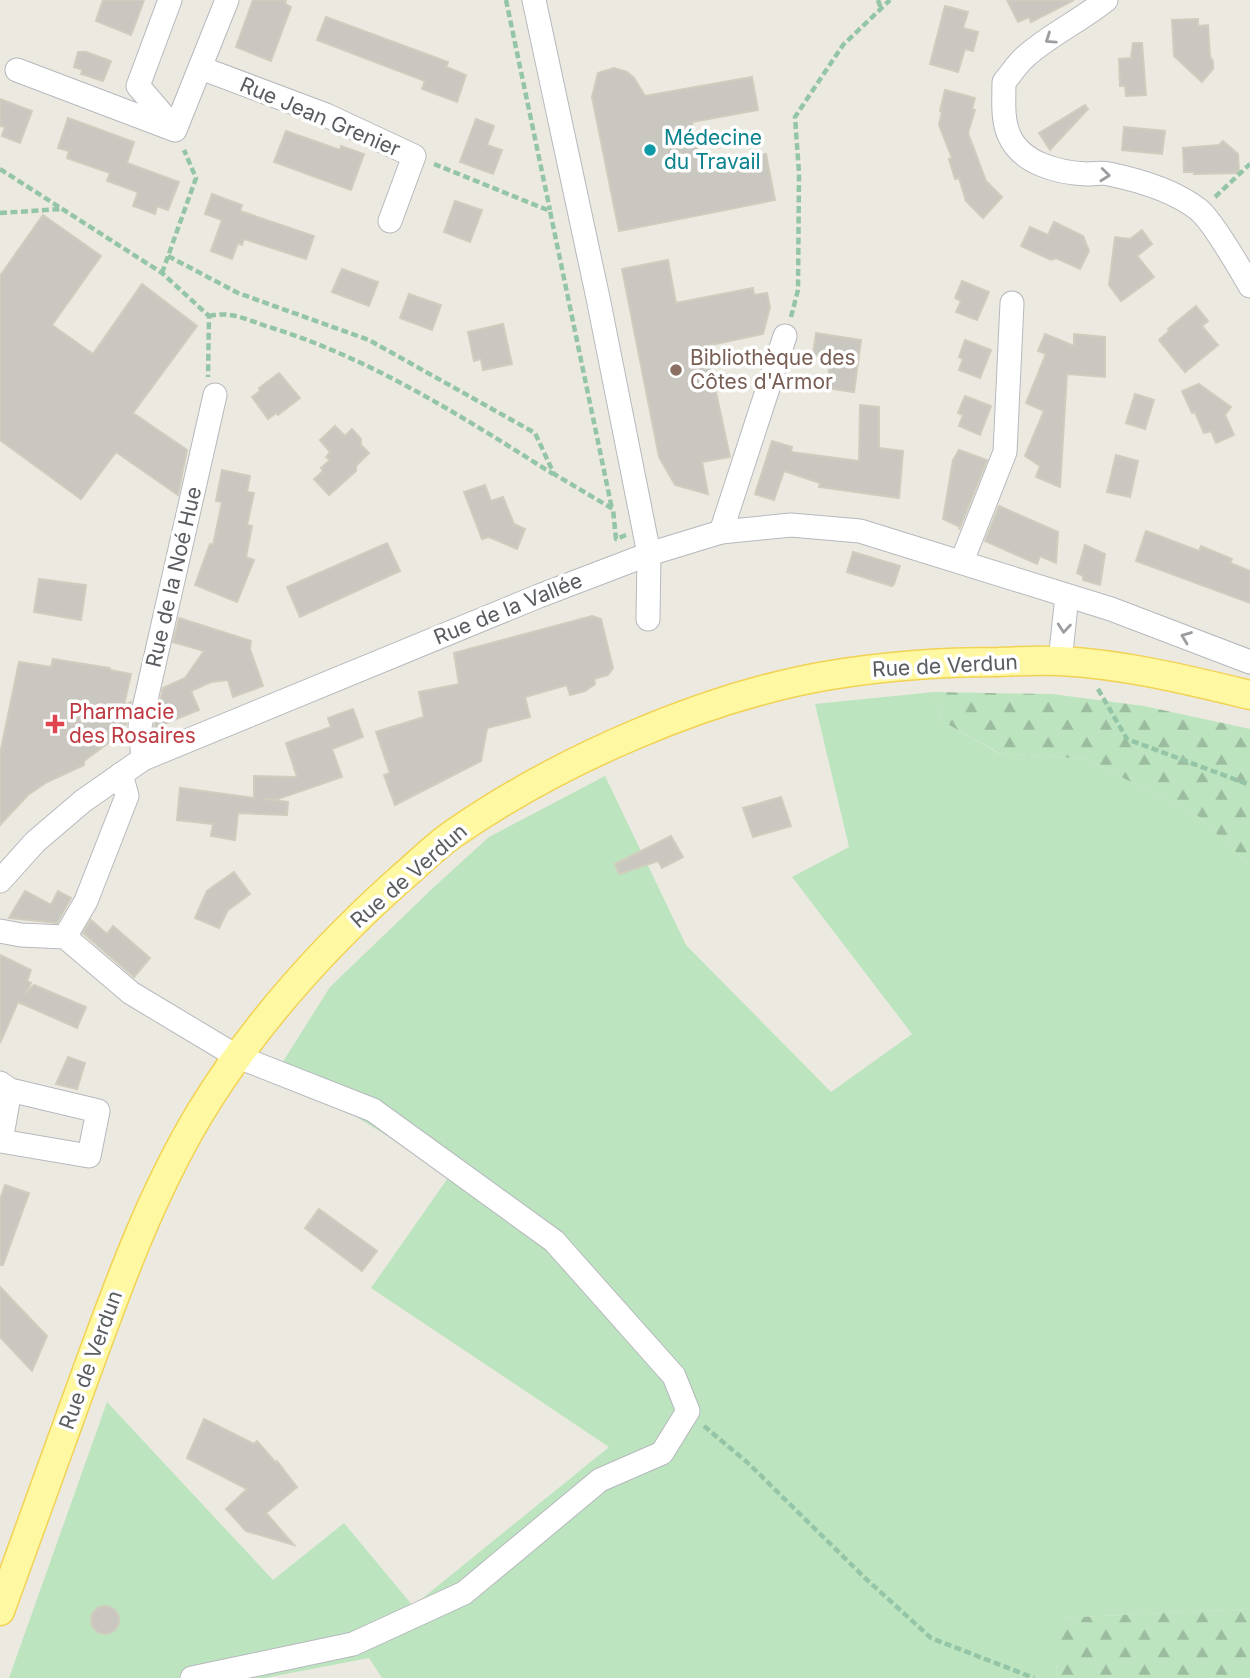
<svg xmlns="http://www.w3.org/2000/svg" width="1250" height="1678" viewBox="0 0 1250 1678" font-family="Inter,sans-serif">
<style>
.green{fill:#bce4bf}
.forest{fill:url(#forest-firs)}
.building{fill:#c9c7bf;stroke:#d0ccbe;stroke-width:2}
.lines{fill:none;stroke-linecap:round;stroke-linejoin:round}
.minor-casing{stroke:#b6b8bd;stroke-width:25}
.major-casing{stroke:#f1d254;stroke-width:31}
.path{stroke:#95c5a7;stroke-width:4.5;stroke-dasharray:7 3.5;stroke-linecap:butt}
.minor{stroke:#fff;stroke-width:23}
.major{stroke:#fff8a2;stroke-width:28}
.oneway{stroke:#9b9da0}
.culture-dot{fill:#0f9aa8;stroke:#fff;stroke-width:2.5}
.education-dot{fill:#8d6e63;stroke:#fff;stroke-width:2.5}
.health-dot{fill:#e0444e;stroke:#fff;stroke-width:2.5}
.labels{text-anchor:middle;stroke-width:7;stroke-linejoin:round;paint-order:stroke}
.street-label{font-size:21px;fill:#595c61;stroke:#fff}
.culture-label{font-size:21px;fill:#0d838f;stroke:#fff;text-anchor:start}
.education-label{font-size:21px;fill:#785e54;stroke:#fff;text-anchor:start}
.health-label{font-size:21px;fill:#be3a42;stroke:#fff;text-anchor:start}
</style>
<defs>
<pattern id="forest-firs" width="22" height="20" patternUnits="userSpaceOnUse" patternTransform="scale(1.75)"><rect width="22" height="20" fill="#bce4bf"/><path d="M5 1l3.5 6h-7zM16 11l3.5 6h-7z" fill="#9cbc9f"/></pattern>
</defs>
<rect width="100%" height="100%" fill="#eceae0"/>
<polygon class="green" points="934,692 942,721 998,753 1086,759 1198,816 1250,866 1250,1609 1060,1618 1056,1678 382,1678 369,1658 265,1678 9,1678 107,1402 273,1580 344,1523 413,1606 609,1447 371,1288 450,1175 347,1111 272,1079 330,987 434,887 489,837 605,776 686,945 831,1092 912,1034 792,877 849,847 815,704"/>
<g class="forest">
<polygon points="934,692 1052,694 1144,706 1250,729 1250,866 1198,816 1086,759 999,753 942,721"/>
<polygon points="1250,1609 1250,1678 1056,1678 1059,1618"/>
</g>
<g class="building">
<polygon points="103,0 144,0 131,35 96,21"/>
<polygon points="253,0 286,0 285,4 291,7 271,61 236,47"/>
<polygon points="1007,0 1074,0 1031,22 1029,17 1018,22"/>
<polygon points="945,6 968,12 963,28 978,32 973,51 965,49 958,72 930,64"/>
<polygon points="326,17 448,62 446,67 466,75 457,102 422,89 425,81 317,40"/>
<polygon points="1198,19 1198,26 1208,25 1210,57 1213,61 1213,69 1202,82 1174,56 1172,20"/>
<polygon points="1133,43 1142,43 1146,95 1126,96 1125,86 1120,86 1119,59 1131,58"/>
<polygon points="78,52 86,52 111,61 103,81 81,74 83,70 74,67"/>
<polygon points="614,68 627,72 634,78 645,96 752,77 758,110 692,122 700,166 766,154 775,200 619,231 592,97 598,73"/>
<polygon points="945,90 975,98 972,109 975,110 968,133 986,181 1002,197 983,218 966,201 959,178 955,179 949,159 952,158 939,125 942,112 940,111"/>
<polygon points="0,99 32,111 20,143 2,136 5,127 0,126"/>
<polygon points="1085,105 1088,109 1050,150 1039,133"/>
<polygon points="68,118 134,142 127,163 179,182 168,210 157,206 155,214 133,206 138,192 107,181 110,173 67,158 69,151 58,148"/>
<polygon points="476,119 494,126 487,145 502,150 493,174 460,162"/>
<polygon points="1124,127 1165,131 1162,154 1122,150"/>
<polygon points="286,131 340,150 341,146 364,154 351,190 274,162"/>
<polygon points="1223,141 1238,154 1239,173 1194,174 1194,172 1184,172 1183,148 1219,145"/>
<polygon points="212,194 242,205 240,211 314,236 306,259 244,239 242,245 238,243 232,259 211,251 222,220 205,214"/>
<polygon points="455,201 482,210 470,242 444,232"/>
<polygon points="43,215 101,256 52,325 93,354 142,284 197,326 133,413 187,450 178,495 116,452 81,499 0,440 0,276"/>
<polygon points="1054,222 1083,236 1089,251 1080,269 1056,258 1051,260 1021,246 1030,227 1048,235"/>
<polygon points="1142,230 1152,244 1137,256 1154,277 1121,301 1109,285 1115,237 1130,239"/>
<polygon points="668,260 676,303 753,288 754,295 767,293 770,307 763,334 706,346 730,457 702,462 708,494 675,485 659,457 622,269"/>
<polygon points="342,269 378,282 369,306 332,292"/>
<polygon points="962,281 989,292 977,320 956,312 961,301 955,298"/>
<polygon points="409,294 441,305 432,330 400,318"/>
<polygon points="1196,306 1208,321 1202,326 1218,345 1185,372 1159,340 1169,331 1168,329"/>
<polygon points="503,324 512,364 483,370 481,359 474,361 468,332"/>
<polygon points="816,333 861,340 854,392 826,388 831,357 813,355"/>
<polygon points="1045,334 1074,346 1074,334 1105,337 1105,377 1067,374 1060,487 1036,477 1040,466 1025,456 1044,411 1026,403 1046,354 1038,351"/>
<polygon points="965,340 991,350 980,378 959,370 963,359 959,357"/>
<polygon points="279,373 300,398 278,415 276,413 268,419 252,397 260,391 259,388"/>
<polygon points="1199,384 1231,407 1225,415 1234,435 1216,443 1211,431 1204,433 1195,412 1192,413 1182,391"/>
<polygon points="1135,394 1154,400 1145,429 1126,423"/>
<polygon points="965,396 991,406 980,435 959,426 963,415 958,413"/>
<polygon points="860,405 879,407 879,448 903,451 899,498 819,487 820,483 784,471 774,500 755,494 772,441 792,447 791,452 859,461"/>
<polygon points="335,426 345,436 352,429 361,439 361,445 369,453 356,466 356,471 329,495 314,479 323,471 321,468 330,460 326,457 330,452 320,440"/>
<polygon points="959,450 987,460 959,530 960,527 943,519 953,460"/>
<polygon points="1116,455 1138,461 1130,497 1107,492"/>
<polygon points="222,470 250,476 247,492 254,493 247,525 252,526 246,557 254,560 237,602 195,585 210,544 213,545 222,502 216,501"/>
<polygon points="485,485 491,501 503,497 514,524 525,529 517,549 489,537 482,539 464,492"/>
<polygon points="999,506 1058,532 1056,563 1040,556 1037,564 985,541"/>
<polygon points="1146,531 1199,551 1201,546 1232,559 1230,563 1250,571 1250,603 1136,561"/>
<polygon points="387,543 400,571 300,617 287,587"/>
<polygon points="1085,545 1105,554 1100,585 1083,580 1083,576 1077,573"/>
<polygon points="853,552 900,566 894,584 892,586 847,572"/>
<polygon points="39,579 86,585 81,620 34,612"/>
<polygon points="592,616 601,619 613,668 608,675 594,679 595,684 585,691 570,695 567,685 525,697 530,717 487,728 481,761 395,805 384,775 390,773 376,732 424,717 419,692 459,684 454,653"/>
<polygon points="179,618 251,641 250,649 263,686 233,697 228,680 211,682 191,691 199,710 154,728 163,688 185,678 204,651 173,642"/>
<polygon points="53,659 110,668 110,670 131,674 124,705 131,702 126,724 115,733 112,740 84,761 84,765 47,782 28,795 0,825 0,754 19,662 51,667"/>
<polygon points="353,709 363,737 332,749 342,777 278,799 263,799 288,802 287,815 238,813 235,840 211,836 213,824 177,820 180,788 254,798 254,776 297,777 286,743 331,727 328,718"/>
<polygon points="781,797 791,826 753,837 743,808"/>
<polygon points="671,836 683,857 662,868 658,861 619,874 615,864"/>
<polygon points="234,872 250,894 228,910 219,928 195,918 207,891"/>
<polygon points="25,891 51,905 58,891 71,898 57,923 9,918"/>
<polygon points="91,920 107,934 113,926 150,958 134,977 83,933"/>
<polygon points="0,955 31,970 27,981 31,983 25,994 34,985 86,1007 77,1028 18,1002 0,1043"/>
<polygon points="68,1057 85,1063 77,1089 56,1084"/>
<polygon points="5,1185 29,1193 3,1265 0,1265 0,1200"/>
<polygon points="319,1209 377,1251 362,1271 305,1228"/>
<polygon points="0,1287 47,1336 32,1371 0,1337"/>
<polygon points="204,1419 254,1444 257,1441 276,1463 277,1461 297,1487 266,1513 294,1545 246,1531 226,1509 247,1489 187,1458"/>
<circle cx="105" cy="1620" r="14"/>
</g>
<g class="lines">
<defs>
<g id="minor">
<polyline points="170,0 138,86 174,128"/>
<polyline points="534,0 598,298 649,554 648,619"/>
<path d="M1106,0c-26,21 -57,35 -81,57 -8,7 -14,17 -21,25 0,18 -2,37 5,53 12,29 51,38 78,39 8,0 15,-2 22,0 29,6 66,17 90,36 15,13 40,57 51,76"/>
<polyline points="201,68 326,115 414,156 390,221"/>
<polyline points="17,70 175,130 227,0"/>
<polyline points="721,532 785,336"/>
<polyline points="962,561 1005,452 1012,303"/>
<polyline points="1060,661 1067,596"/>
<polyline points="143,759 140,726 215,395"/>
<polyline points="0,881 35,842 83,801 143,759 539,596 649,554 721,532 791,525 860,531 1111,609 1250,662"/>
<polyline points="0,931 21,935 65,937 131,993 236,1056 373,1110 554,1241 674,1376 688,1411 662,1453 600,1480 464,1593 353,1644 192,1678"/>
<polyline points="65,937 86,901 127,796 121,774"/>
<polyline points="0,1083 10,1090 98,1111 89,1156 1,1141 10,1090"/>
</g>
<path id="major" d="M0,1611c28,-77 56,-155 84,-232 33,-90 66,-183 116,-266 54,-89 122,-164 199,-233 18,-15 35,-33 54,-46 105,-73 252,-138 378,-159 55,-9 111,-13 167,-13 20,-1 41,-2 62,-1 63,3 128,19 190,34"/>
</defs>
<use href="#minor" class="minor-casing"/>
<use href="#major" class="major-casing"/>
<g class="path">
<polyline points="506,0 550,210"/>
<polyline points="878,0 881,9"/>
<polyline points="434,164 550,211 612,509"/>
<polyline points="0,169 162,273 209,316 208,377"/>
<polyline points="1215,197 1250,164"/>
<polyline points="0,213 62,209"/>
<polyline points="168,256 238,293 369,340 535,433 554,474 613,509 616,539 626,535"/>
<polyline points="162,273 196,178 184,150"/>
<path d="M209,316c21,-5 37,3 57,10 103,31 197,91 287,148"/>
<polyline points="791,317 798,290 799,173 795,117 843,45 890,0"/>
<polyline points="1098,689 1127,739 1250,785"/>
<polyline points="704,1426 748,1463 864,1577 931,1638 1034,1678"/>
</g>
<use href="#minor" class="minor"/>
<use href="#major" class="major"/>
</g>
<defs><path id="oneway-chevron" d="M-2-3.5L2.5 0L-2 3.5" fill="none" stroke-width="1.6" stroke-linecap="round" stroke-linejoin="round" transform="scale(1.75)"/></defs>
<g class="oneway">
<use href="#oneway-chevron" transform="translate(1050 39) rotate(146)"/>
<use href="#oneway-chevron" transform="translate(1105 175) rotate(6)"/>
<use href="#oneway-chevron" transform="translate(1064 628) rotate(95)"/>
<use href="#oneway-chevron" transform="translate(1186 637) rotate(-159)"/>
</g>
<circle class="culture-dot" cx="650" cy="150" r="7"/>
<circle class="education-dot" cx="676" cy="370" r="7"/>
<path class="health-dot" d="M51.5 713.5h7v7h7v7h-7v7h-7v-7h-7v-7h7z"/>
<g class="labels">
<g class="street-label">
<text transform="translate(320 117) rotate(23)" y="7">Rue Jean Grenier</text>
<text transform="translate(174 577) rotate(-77)" y="7">Rue de la Noé Hue</text>
<text transform="translate(508 609) rotate(-22)" y="7">Rue de la Vallée</text>
<text transform="translate(945 666) rotate(-3)" y="7">Rue de Verdun</text>
<text transform="translate(409 876) rotate(-41)" y="7">Rue de Verdun</text>
<text transform="translate(91 1360) rotate(-70)" y="7">Rue de Verdun</text>
</g>
<g class="culture-label">
<text x="664" y="145">Médecine<tspan x="664" dy="24">du Travail</tspan></text>
</g>
<g class="education-label">
<text x="690" y="365">Bibliothèque des<tspan x="690" dy="24">Côtes d'Armor</tspan></text>
</g>
<g class="health-label">
<text x="69" y="719">Pharmacie<tspan x="69" dy="24">des Rosaires</tspan></text>
</g>
</g>
</svg>
